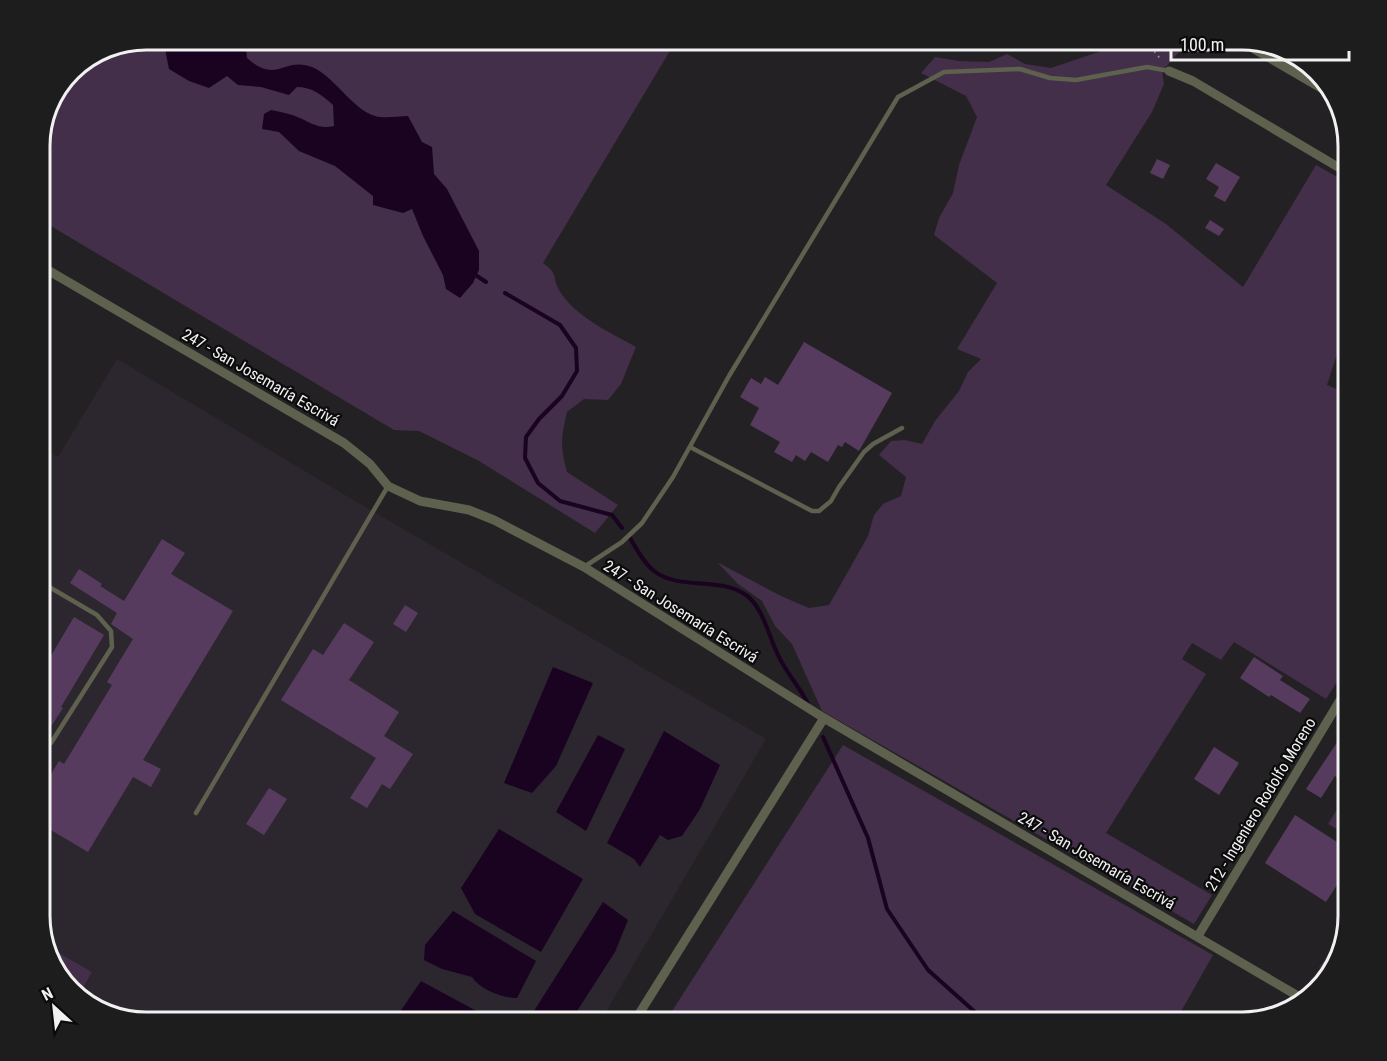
<svg xmlns="http://www.w3.org/2000/svg" width="1387" height="1061" viewBox="0 0 1387 1061" font-family="'Roboto Condensed',sans-serif">
<style>
.built{fill:#2c272e}
.green{fill:#432f49}
.water{fill:#1a0321}
.lines{fill:none;stroke-linecap:round;stroke-linejoin:round}
.stream{stroke:#1a0321;stroke-width:4}
.building{fill:#573b5f}
.path{stroke:#918f91;stroke-width:2;stroke-dasharray:1.5 4.5;stroke-linecap:butt}
.service{stroke:#5d614e;stroke-width:4.5}
.minor{stroke:#5d614e;stroke-width:9}
.labels{text-anchor:middle;stroke-width:4.5;stroke-linejoin:round;paint-order:stroke}
.street-label{font-size:16px;fill:#f2f1f2;stroke:#0c0b0c}
.rim{fill:none;stroke:#f2f1f2;stroke-width:3}
</style>
<rect width="100%" height="100%" fill="#232123"/>
<polygon class="built" points="117,359 367,508 766,739 600,1022 145,1022 80,1000 78,997 92,972 45,945 39,922 39,446 58,457"/>
<g class="green">
<path d="M146,39h531l-134,224c17,13 8,12 16,27 15,26 52,43 77,57l-15,37 -13,16 -24,-1 -17,13c-6,26 -7,34 0,60l51,33 -23,28 -116,-72 -60,-30 -25,-1 -355,-211v-80l45,-77z"/>
<polygon points="1093,39 1185,39 1183,48 1162,71 1164,84 1152,112 1106,185 1166,224 1243,287 1316,165 1348,183 1348,342 1339,348 1327,385 1348,394 1348,665 1326,699 1234,642 1221,660 1192,643 1182,659 1206,674 1106,833 1212,895 1194,924 822,711 792,644 775,626 762,601 738,584 717,562 781,596 809,608 829,605 868,536 874,515 883,504 901,496 906,477 879,455 891,441 905,440 922,444 935,421 959,391 968,372 981,359 957,349 997,283 934,235 939,218 953,193 959,165 977,117 966,96 921,73 935,57 959,61 989,62 1007,54 1025,64 1051,68 1107,49"/>
<polygon points="843,745 1213,955 1175,1022 665,1022"/>
<polygon points="1348,791 1348,836 1328,824"/>
<polygon points="1342,933 1328,973 1319,968"/>
<polygon points="45,945 92,972 78,997 50,963"/>
</g>
<g class="water">
<path d="M163,39h82l2,19c30,27 36,-2 65,9 21,8 41,43 63,49 10,3 23,0 33,0l14,26 10,5 2,27 13,15 32,62v19l-6,13 -13,15 -14,-9 -3,-14 -20,-39 -11,-27 -9,4 -30,-8v-9l-38,-30 -36,-15 -20,-19 -17,-3 2,-15 7,-4c10,2 20,4 29,8 13,6 19,11 34,8l-1,-21c-11,-10 -21,-18 -36,-18l-8,8 -28,-8 -23,-2 -11,-9 -18,12 -20,-7 -20,-12z"/>
<polygon points="553,667 593,683 556,766 532,793 504,783"/>
<polygon points="664,731 720,765 700,809 682,836 668,840 660,835 640,867 634,859 607,843"/>
<polygon points="598,735 625,749 586,831 556,812"/>
<polygon points="499,829 583,879 541,952 475,914 461,888"/>
<polygon points="603,902 628,920 615,952 570,1022 527,1022"/>
<path d="M453,911l83,50 -19,37c-14,0 -37,-8 -45,-21l-30,-8 -18,-9 1,-15z"/>
<polygon points="421,981 495,1021 393,1022"/>
</g>
<g class="lines">
<g class="stream">
<polyline points="474,274 486,282"/>
<polyline points="505,293 560,325 576,348 577,371 562,396 539,419 526,437 525,458 538,483 560,501 612,515 622,528"/>
<path d="M630,538c7,12 14,25 24,33 26,20 65,5 92,24 17,12 23,42 32,60 8,18 23,33 31,51"/>
<polyline points="823,737 868,838 887,909 928,970 975,1012 981,1022"/>
</g>
</g>
<g class="building">
<polygon points="1157,159 1170,165 1163,179 1150,173"/>
<polygon points="1216,163 1240,177 1225,202 1214,196 1219,187 1206,179"/>
<polygon points="1210,220 1224,229 1219,236 1205,228"/>
<polygon points="804,342 892,393 859,451 845,442 842,447 838,445 828,462 811,452 805,461 796,455 792,462 774,452 780,442 750,425 759,408 740,397 751,378 761,384 765,377 778,385"/>
<polygon points="162,539 185,553 171,574 233,611 143,760 161,769 151,787 133,777 88,852 39,823 39,794 59,761 64,764 112,685 107,682 133,639 111,624 117,613 70,583 79,569 102,584 100,586 124,601"/>
<polygon points="405,605 418,613 406,632 393,624"/>
<polygon points="74,617 104,635 61,707 63,708 39,745 39,676"/>
<polygon points="344,623 374,642 349,680 399,712 384,736 413,754 390,789 382,784 367,808 350,798 376,758 281,700 313,649 323,655"/>
<polygon points="1254,657 1283,676 1280,680 1310,699 1300,713 1271,695 1269,697 1240,678"/>
<polygon points="1340,738 1348,743 1348,772 1342,781 1335,776 1321,798 1306,789"/>
<polygon points="1214,747 1239,763 1219,795 1194,779"/>
<polygon points="269,788 287,799 264,835 246,824"/>
<polygon points="1295,815 1348,849 1348,868 1326,902 1265,863"/>
</g>
<g class="lines">
<polyline class="path" points="1142,39 1146,41 1162,61"/>
<g class="service">
<polyline points="690,447 812,511 819,511 831,501 839,487 864,452 873,444 902,428"/>
<polyline points="584,567 622,542 642,523 673,477 729,376 898,97 944,72 1020,69 1050,78 1076,80 1147,67 1169,71"/>
<polyline points="39,581 97,615 111,631 112,647 51,743"/>
<polyline points="196,813 388,486"/>
</g>
<g class="minor">
<polyline points="1237,39 1335,96"/>
<polyline points="1169,71 1193,81 1348,173"/>
<polyline points="39,265 344,443 370,464 388,486 420,501 469,510 494,520 584,567 824,718 1303,999"/>
<polyline points="1198,936 1348,687"/>
<polyline points="634,1022 824,718"/>
</g>
</g>
<g class="labels">
<g class="street-label">
<text transform="translate(261 377) rotate(30)" y="6">247 - San Josemaría Escrivá</text>
<text transform="translate(681 611) rotate(32)" y="6">247 - San Josemaría Escrivá</text>
<text transform="translate(1260 804) rotate(-59)" y="6">212 - Ingeniero Rodolfo Moreno</text>
<text transform="translate(1097 860) rotate(30)" y="6">247 - San Josemaría Escrivá</text>
</g>
</g>
<path d="M0 0H1387V1061H0ZM146 50H1242A96 96 0 0 1 1338 146V916A96 96 0 0 1 1242 1012H146A96 96 0 0 1 50 916V146A96 96 0 0 1 146 50Z" fill="#1e1d1e" fill-rule="evenodd"/>
<path class="rim" d="M146 50H1242A96 96 0 0 1 1338 146V916A96 96 0 0 1 1242 1012H146A96 96 0 0 1 50 916V146A96 96 0 0 1 146 50Z"/>
<g transform="translate(54 1007) rotate(333)" stroke="#0c0b0c" stroke-width="4.5" paint-order="stroke">
<path d="M0-4.5L10 22L0 15L-10 22Z" fill="#f2f1f2"/>
<text y="-9" font-size="16" font-weight="bold" text-anchor="middle" fill="#f2f1f2">N</text>
</g>
<path d="M1171 51v9h178v-9" fill="none" stroke="#f2f1f2" stroke-width="3"/>
<text x="1180" y="51" font-size="18" fill="#f2f1f2" stroke="#0c0b0c" stroke-width="4.5" paint-order="stroke">100 m</text>
</svg>
